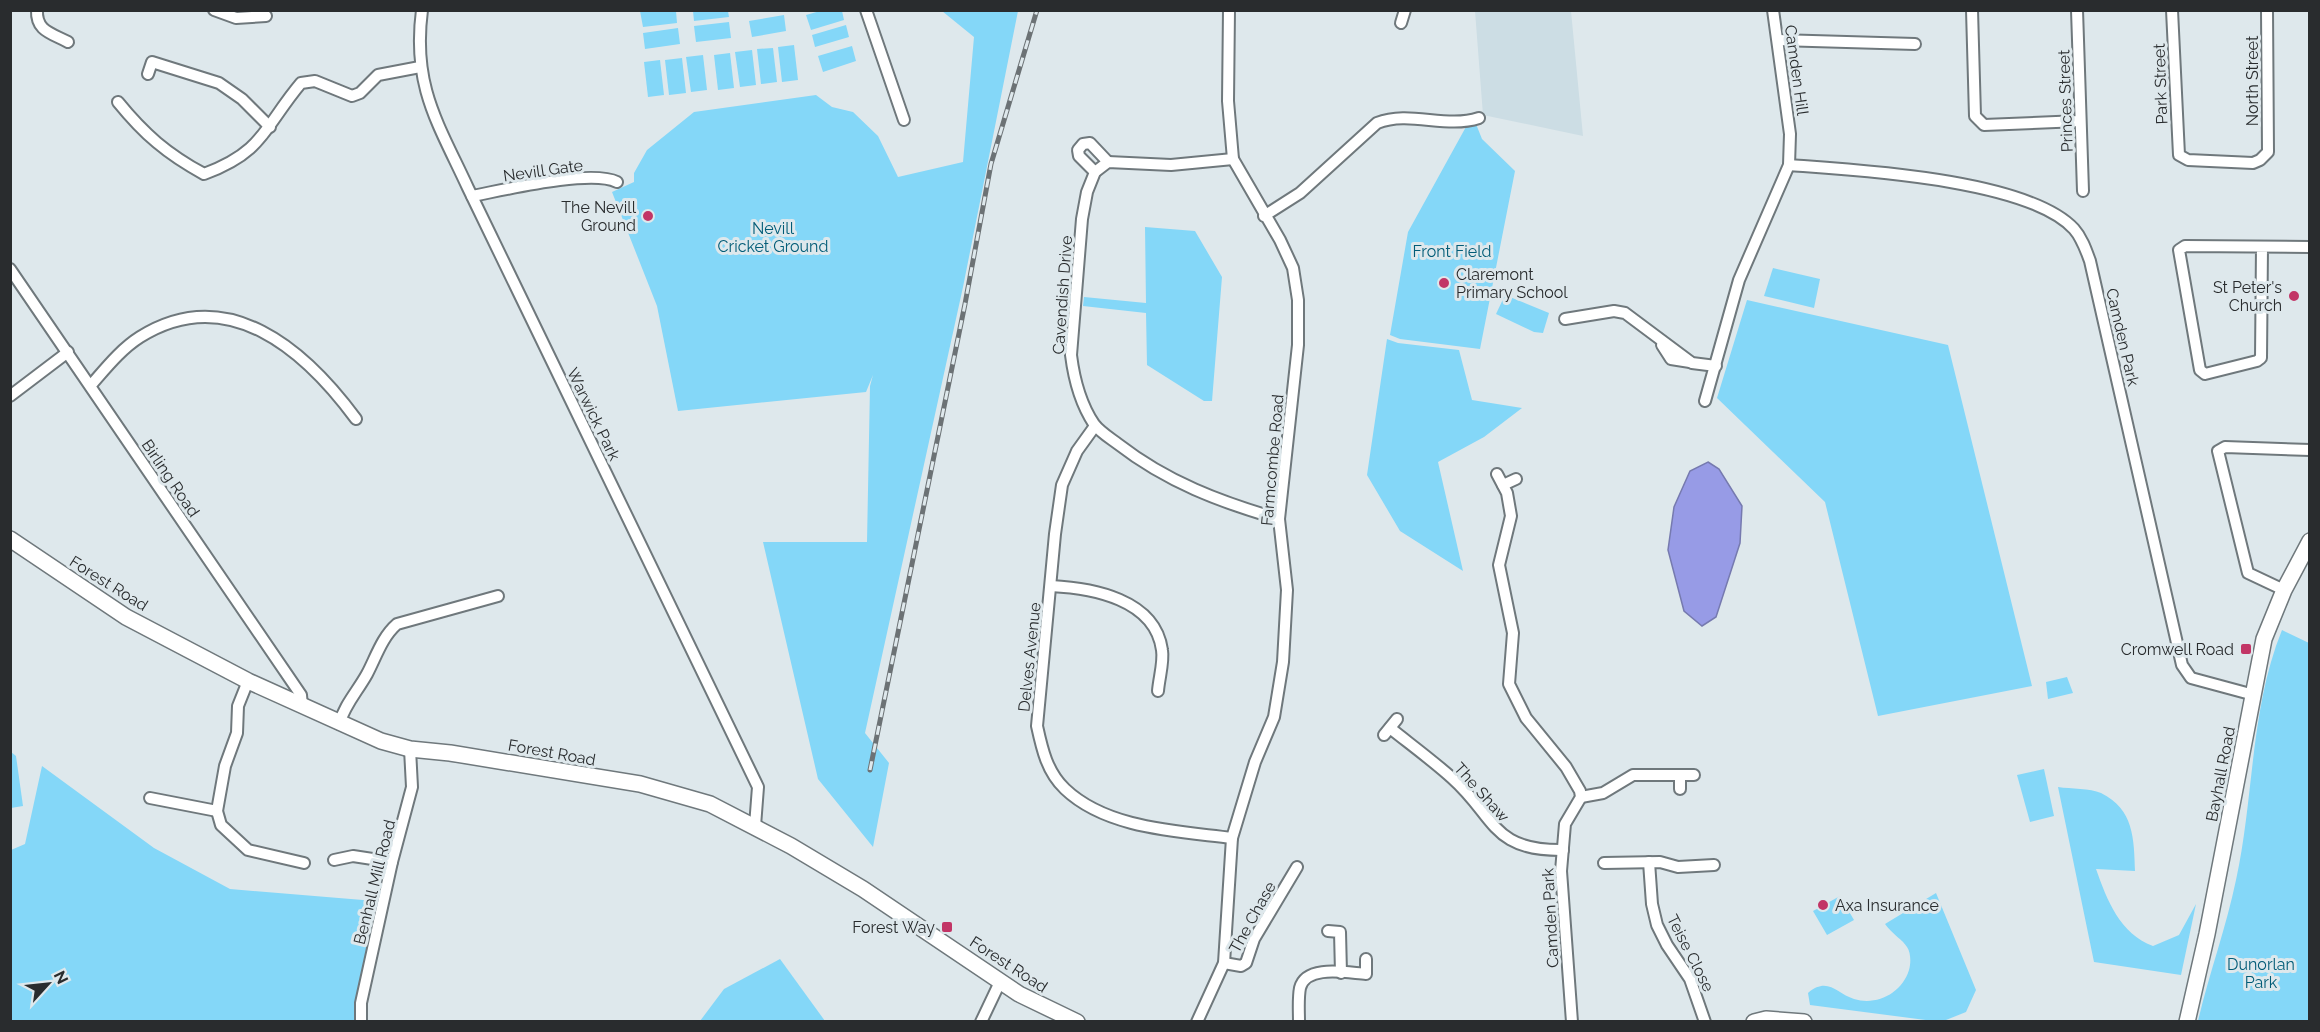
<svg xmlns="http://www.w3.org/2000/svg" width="2320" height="1032" viewBox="0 0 2320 1032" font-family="Raleway,sans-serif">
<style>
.built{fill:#ccdde4}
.green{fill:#84d7f8}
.water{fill:#979be6;stroke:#767aaf;stroke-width:1.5}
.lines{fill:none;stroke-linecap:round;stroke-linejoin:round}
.street-casing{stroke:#6f787c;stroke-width:14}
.secondary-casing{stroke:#6f787c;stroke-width:18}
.street{stroke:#fff;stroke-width:10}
.secondary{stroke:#fff;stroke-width:15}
.rail-casing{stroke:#6c7275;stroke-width:5}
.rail{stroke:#dee8ec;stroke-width:3;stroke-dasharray:9;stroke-linecap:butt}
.poi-dot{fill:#c23566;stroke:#dee8ec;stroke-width:2}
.labels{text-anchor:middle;stroke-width:6;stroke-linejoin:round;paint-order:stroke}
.street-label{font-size:16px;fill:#292c2e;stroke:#dee8ec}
.poi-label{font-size:16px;fill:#292c2e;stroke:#dee8ec;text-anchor:end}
.park-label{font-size:16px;fill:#025c77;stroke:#dee8ec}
</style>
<rect width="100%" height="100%" fill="#dee8ec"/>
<polygon class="built" points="1475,11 1571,11 1583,136 1483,115"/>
<g class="green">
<polygon points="640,11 676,11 677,23 643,27"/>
<polygon points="693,11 728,11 729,17 694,21"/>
<polygon points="820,11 842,11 844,20 811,30 806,15"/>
<polygon points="942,11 1018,11 963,287 865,733 889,763 873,847 818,779 763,542 867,542 870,386 873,375 866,392 678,411 657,306 612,192 634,182 634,173 647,150 694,112 816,95 832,107 853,112 878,136 898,177 963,162 974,37"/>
<polygon points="784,15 786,31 752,37 749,21"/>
<polygon points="729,22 731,38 696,42 694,26"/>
<polygon points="846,25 849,37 815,47 812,35"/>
<polygon points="678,28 680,44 645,49 643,33"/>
<polygon points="794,45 798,80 782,82 778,47"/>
<polygon points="852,46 856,61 823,72 818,56"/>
<polygon points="773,48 777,82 761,84 757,49"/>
<polygon points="752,50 756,85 740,87 735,52"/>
<polygon points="730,53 734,88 718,90 714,55"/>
<polygon points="703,55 707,90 691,92 686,57"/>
<polygon points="682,58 686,93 669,95 665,60"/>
<polygon points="660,60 664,95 648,97 644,62"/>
<polygon points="1476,124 1482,139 1515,171 1480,349 1400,339 1390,335 1408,232 1467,125"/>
<polygon points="1145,227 1195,231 1222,277 1212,401 1204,401 1147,365 1146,313 1083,306 1084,297 1146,303"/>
<polygon points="1773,268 1820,279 1814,308 1764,296"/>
<polygon points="1505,295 1549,313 1543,333 1534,332 1496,314"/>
<polygon points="1747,300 1948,345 2032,686 1878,716 1825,502 1717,398"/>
<polygon points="1387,339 1398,343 1459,350 1472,400 1522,408 1484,437 1438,462 1463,571 1400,531 1367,475"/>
<path d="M2282,630l27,13v378h-111c11,-47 28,-93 38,-141 18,-82 14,-171 46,-250z"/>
<polygon points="2067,677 2073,693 2048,699 2046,682"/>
<polygon points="11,752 16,756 23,806 11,808"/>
<polygon points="42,766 154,848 230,889 375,901 358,993 356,1021 11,1022 11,850 25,844"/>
<polygon points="2044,769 2054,816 2030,822 2017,775"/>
<path d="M2058,787c13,2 32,1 43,6 33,16 33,46 34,78l-39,-2c11,31 24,65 57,77l26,-11 17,-31 -15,71 -87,-13z"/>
<path d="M1936,893l40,97 -10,22 -25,10 -131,-17 -2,-12c20,-17 29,1 46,6 23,7 48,-6 55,-29 2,-7 2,-17 -2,-23 -4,-7 -15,-13 -22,-23z"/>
<polygon points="1840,896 1854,920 1827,935 1813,911"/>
<polygon points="780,959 825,1021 700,1021 724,989"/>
</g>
<polygon class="water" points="1708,462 1719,469 1742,506 1740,543 1716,617 1702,626 1684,611 1668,550 1674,507 1690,471"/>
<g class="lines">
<defs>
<g id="street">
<path d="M37,10c-1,21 14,23 31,32"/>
<polyline points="214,10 236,18 266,16"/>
<path d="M422,10c-10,76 16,113 46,178l290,599 -3,39"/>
<polyline points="866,10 904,120"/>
<polyline points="1972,10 1975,116 1984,125 2080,121"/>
<polyline points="2077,10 2083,191"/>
<polyline points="2172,10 2179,155 2188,160 2253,163 2260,160 2268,152 2267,10"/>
<polyline points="1401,23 1405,10"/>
<polyline points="1778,40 1915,44"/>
<polyline points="148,74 152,62 219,83 242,99 270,127"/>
<path d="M118,102c26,32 49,52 86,72 60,-22 60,-47 97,-91l14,-2 37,15 8,-3 18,-18 42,-8"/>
<path d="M1233,159l-62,6 -63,-3 -13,10 -8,20 -5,27 -11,136c3,24 9,48 23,69 6,8 16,14 24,20 49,38 102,58 161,75"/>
<path d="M1789,165c67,5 239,14 285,64 8,9 12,21 16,32l92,404 9,13 63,17"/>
<polyline points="1095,172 1079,156 1078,150 1083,144 1090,143 1108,162"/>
<path d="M472,196c32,-6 119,-27 145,-14"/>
<path d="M1264,216l36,-23 77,-70c33,-13 68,6 102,-5"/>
<polyline points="2262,247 2261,358 2257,361 2205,374 2200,370 2179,250 2185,246 2310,247"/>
<polyline points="10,269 301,695 302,706"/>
<polyline points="1565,319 1614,311 1625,313 1692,363 1716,366"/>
<polyline points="1662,345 1671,359 1690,362"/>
<path d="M91,385c15,-17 30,-36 49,-48 88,-55 165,13 216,82"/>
<polyline points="10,396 68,352"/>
<polyline points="1705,401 1739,280 1789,165 1790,134 1773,10"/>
<path d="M1095,426l-18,25 -15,34 -7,49 -18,192c5,23 10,46 28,63 42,40 113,42 167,49"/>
<polyline points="1497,474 1507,493 1511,516 1499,565 1513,633 1509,684 1526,718 1566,767 1580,791 1581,797 1565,824 1561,871 1572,1022"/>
<polyline points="1503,485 1516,479"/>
<path d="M1051,586c41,2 104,13 111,64 2,12 -3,28 -4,41"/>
<polyline points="2284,590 2248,573 2218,451 2225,447 2310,450"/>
<polyline points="248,681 238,706 237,733 225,766 217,811 221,825 248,850 304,863"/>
<path d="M339,724c6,-20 18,-32 28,-50 9,-17 15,-37 30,-50l101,-28"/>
<path d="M1390,728c20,16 42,32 62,50 44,39 39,73 111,72"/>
<polyline points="1384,735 1397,719"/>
<polyline points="1680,776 1680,789"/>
<polyline points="1581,797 1603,793 1633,775 1694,775"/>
<polyline points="150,798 217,811"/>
<polyline points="334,860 353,856 392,862"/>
<polyline points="1649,862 1652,904 1657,925 1667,945 1690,979 1705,1022"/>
<polyline points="1604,863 1660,862 1678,867 1714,865"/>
<polyline points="1328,931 1340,932 1341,973"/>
<polyline points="1224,963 1241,966 1246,963 1254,939 1297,867"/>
<polyline points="361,1022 361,1003 392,862 412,787 410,749"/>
<polyline points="981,1022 1000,982"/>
<polyline points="1197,1022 1224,963 1232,838 1255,762 1274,717 1283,662 1287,590 1279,519 1298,345 1298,300 1293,268 1280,240 1233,159 1228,101 1229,10"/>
<path d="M1299,1022c0,-11 -1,-24 1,-34 6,-24 48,-15 66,-14v-15"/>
</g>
<g id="secondary">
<polyline points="10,539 126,617 248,681 381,741 410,749 450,753 640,784 710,804 791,846 863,889 1019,994 1077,1022"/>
<polyline points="1754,1022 1766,1019 1804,1022"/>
<polyline points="2187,1022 2207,934 2264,639 2284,590 2310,541"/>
</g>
</defs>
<use href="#street" class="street-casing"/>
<use href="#secondary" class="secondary-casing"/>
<use href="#street" class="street"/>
<use href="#secondary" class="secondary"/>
<defs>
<polyline id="rail" points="870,770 965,304 991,164 1037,10"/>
</defs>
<use href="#rail" class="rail-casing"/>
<use href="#rail" class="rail"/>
</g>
<g class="poi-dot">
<circle cx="648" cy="216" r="6"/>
<circle cx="1444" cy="283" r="6"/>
<circle cx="2294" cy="296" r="6"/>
<rect x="2240" y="643" width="12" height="12" rx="3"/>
<circle cx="1823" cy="905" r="6"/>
<rect x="941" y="921" width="12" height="12" rx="3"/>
</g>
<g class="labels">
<g class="street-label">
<text transform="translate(1797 70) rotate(82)" y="6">Camden Hill</text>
<text transform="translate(2252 81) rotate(-90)" y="6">North Street</text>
<text transform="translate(2160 84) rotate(-92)" y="6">Park Street</text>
<text transform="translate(2065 101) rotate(-92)" y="6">Princes Street</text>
<text transform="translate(543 170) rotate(-8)" y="6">Nevill Gate</text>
<text transform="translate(1062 295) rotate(-86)" y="6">Cavendish Drive</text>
<text transform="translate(2123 337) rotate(77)" y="6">Camden Park</text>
<text transform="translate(594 414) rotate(64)" y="6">Warwick Park</text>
<text transform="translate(1272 460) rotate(-85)" y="6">Farmcombe Road</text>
<text transform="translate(171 478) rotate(56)" y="6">Birling Road</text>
<text transform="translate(109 583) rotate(32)" y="6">Forest Road</text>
<text transform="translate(1029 657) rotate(-84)" y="6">Delves Avenue</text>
<text transform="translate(552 752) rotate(10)" y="6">Forest Road</text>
<text transform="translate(2220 774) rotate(-79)" y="6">Bayhall Road</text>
<text transform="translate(1482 792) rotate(48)" y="6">The Shaw</text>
<text transform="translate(374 882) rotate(-76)" y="6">Benhall Mill Road</text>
<text transform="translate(1252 917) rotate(-61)" y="6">The Chase</text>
<text transform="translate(1550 918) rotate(-93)" y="6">Camden Park</text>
<text transform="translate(1691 953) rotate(63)" y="6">Teise Close</text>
<text transform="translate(1009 964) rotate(33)" y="6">Forest Road</text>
</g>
<g class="poi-label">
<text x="636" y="213">The Nevill<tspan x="636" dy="18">Ground</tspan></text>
<text x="1456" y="280" text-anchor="start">Claremont<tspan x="1456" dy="18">Primary School</tspan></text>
<text x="2282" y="293">St Peter's<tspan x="2282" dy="18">Church</tspan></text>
<text x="2234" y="655">Cromwell Road</text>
<text x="1835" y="911" text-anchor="start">Axa Insurance</text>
<text x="935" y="933">Forest Way</text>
</g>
<g class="park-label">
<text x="773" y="234">Nevill<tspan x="773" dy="18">Cricket Ground</tspan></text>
<text x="1452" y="257">Front Field</text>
<text x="2261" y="970">Dunorlan<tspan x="2261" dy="18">Park</tspan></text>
</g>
</g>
<rect width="2320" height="1032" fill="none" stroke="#292c2e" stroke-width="24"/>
<g transform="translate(48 984) rotate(63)" stroke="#dee8ec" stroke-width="4.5" paint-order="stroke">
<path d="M0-4.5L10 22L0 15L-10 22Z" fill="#292c2e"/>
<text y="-9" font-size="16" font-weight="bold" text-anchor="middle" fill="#292c2e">N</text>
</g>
</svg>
